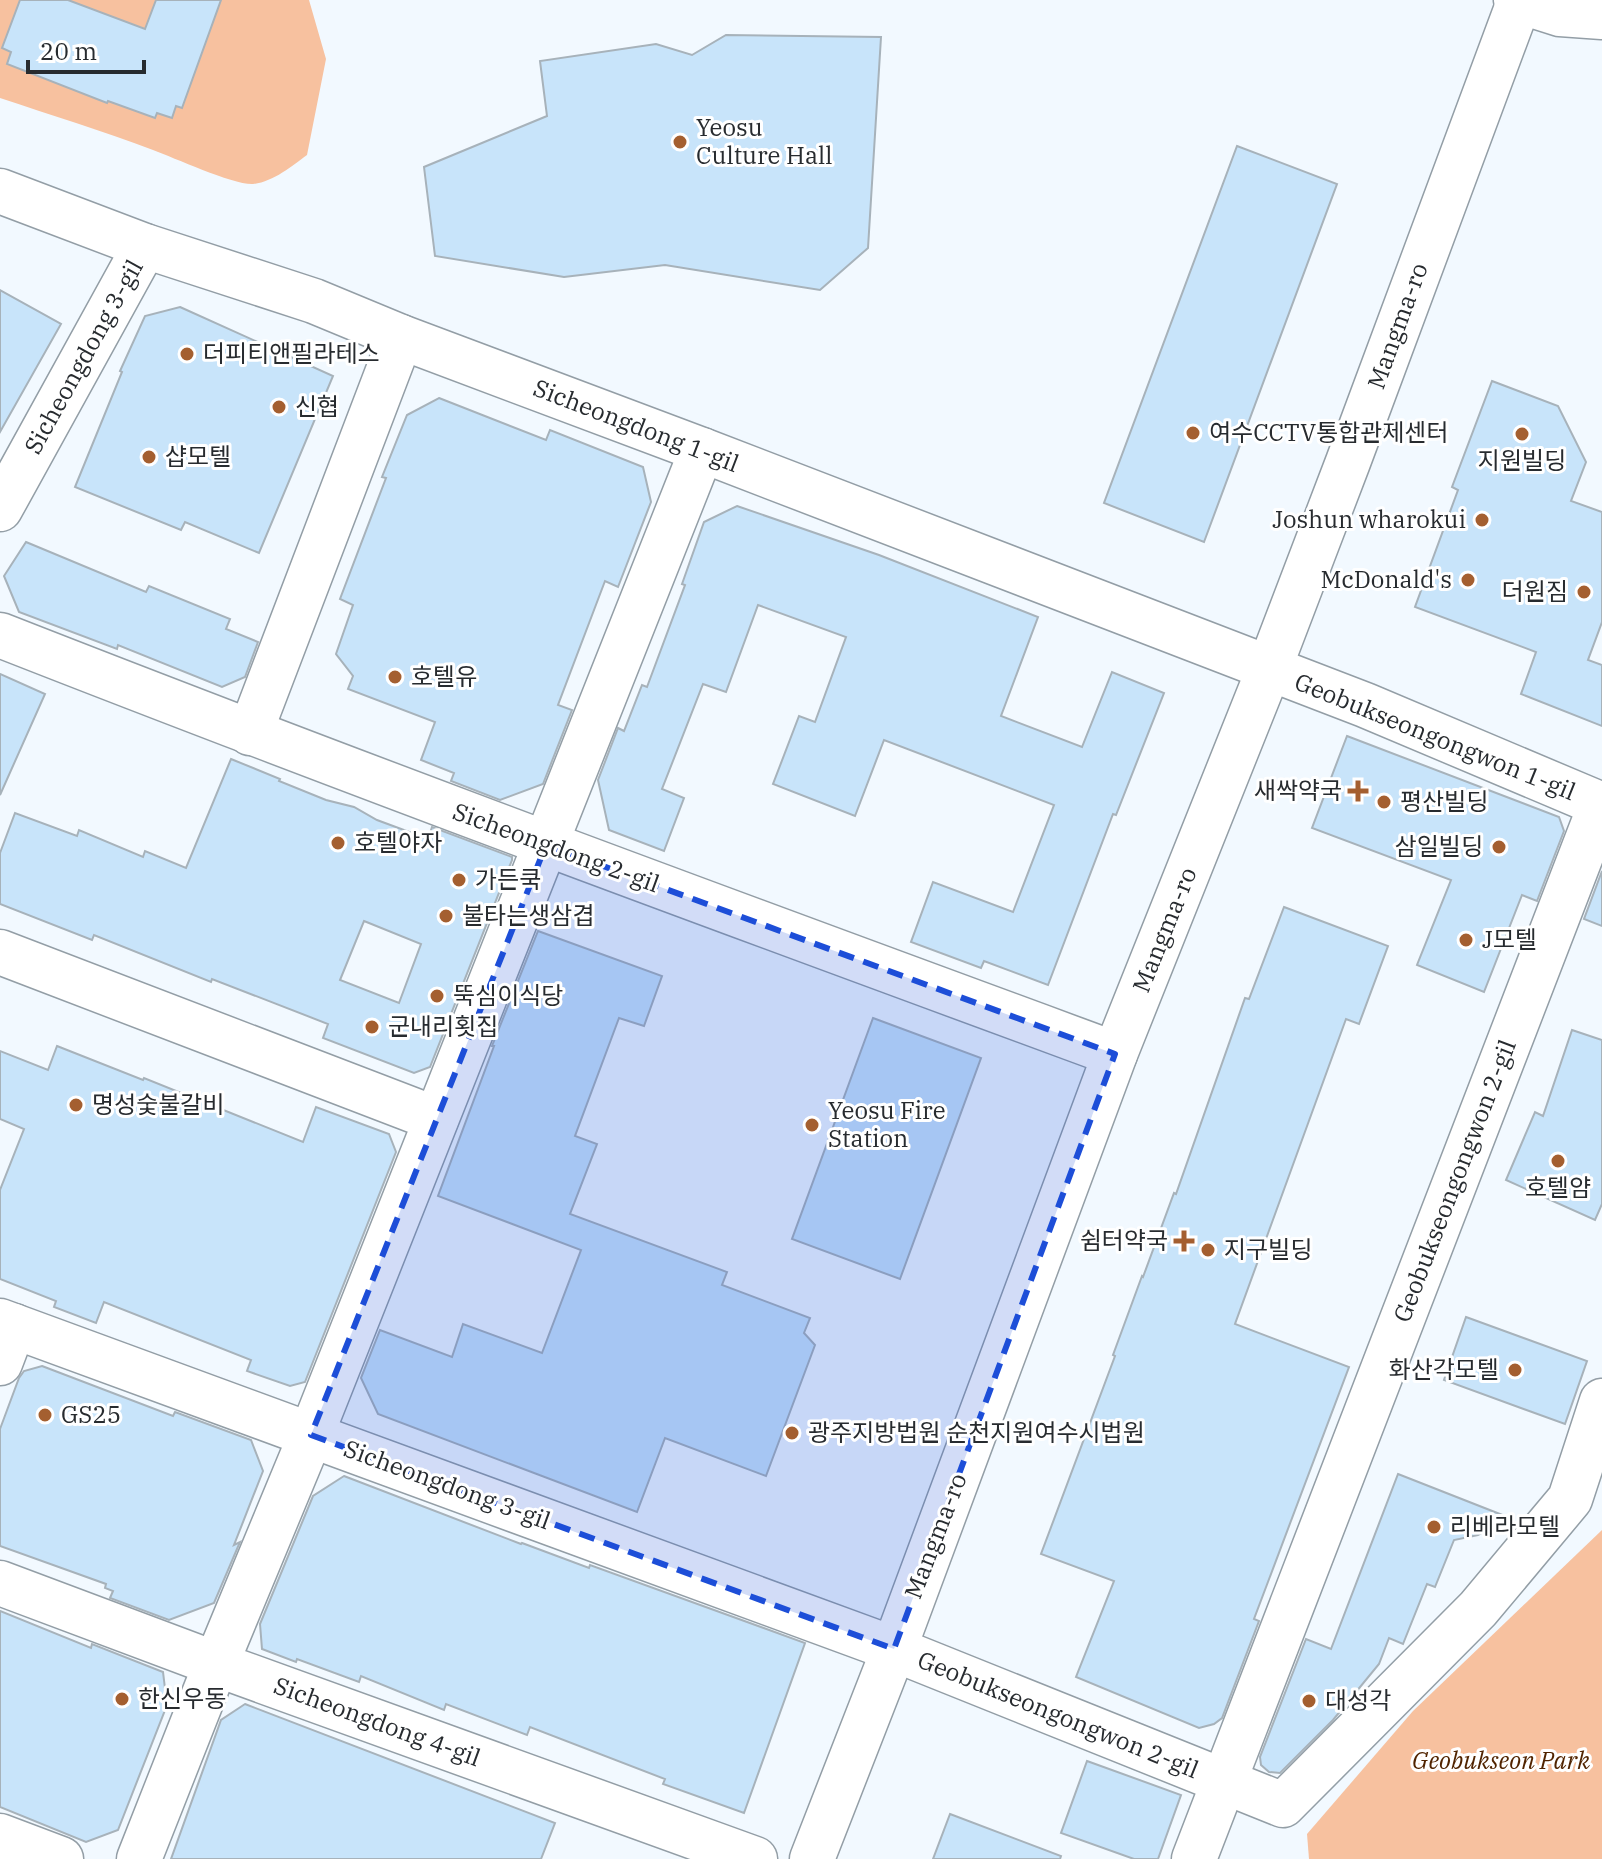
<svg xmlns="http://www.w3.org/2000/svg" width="1602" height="1859" viewBox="0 0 1602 1859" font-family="'IBM Plex Serif','Noto Sans KR',serif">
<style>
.green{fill:#f7c19f}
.building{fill:#c8e4fa;stroke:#a7b2ba;stroke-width:2;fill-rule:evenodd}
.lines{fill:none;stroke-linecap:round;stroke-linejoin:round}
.minor-casing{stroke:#939ea6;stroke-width:47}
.minor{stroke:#fff;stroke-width:44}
.marked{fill:#1d4ed8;fill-opacity:0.2;stroke:#1d4ed8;stroke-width:6;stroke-dasharray:16 10;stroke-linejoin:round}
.poi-dot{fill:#a45f30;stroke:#fff;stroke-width:3}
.labels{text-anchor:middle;stroke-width:6;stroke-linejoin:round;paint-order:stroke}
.poi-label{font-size:24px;fill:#272b2f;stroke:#fff;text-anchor:start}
.street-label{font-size:24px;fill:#272b2f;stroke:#fff}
.park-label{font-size:24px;font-style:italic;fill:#512400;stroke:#fff}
</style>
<rect width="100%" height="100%" fill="#f2f9ff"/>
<g class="green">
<path d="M0,0h309l17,59 -19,96c-15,11 -34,27 -54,29 -20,1 -78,-26 -100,-34 -50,-19 -102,-35 -153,-52z"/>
<polygon points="1602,1530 1602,1859 1309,1859 1307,1834 1413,1711"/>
</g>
<g class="building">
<polygon points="20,0 68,0 145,29 156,0 221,0 182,108 176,106 172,118 157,113 155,118 108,101 107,103 7,64 11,52 2,48"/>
<polygon points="726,35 881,37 868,248 820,290 665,265 564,277 435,256 424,167 547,116 540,61 656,44 692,55"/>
<polygon points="1237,146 1337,184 1204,542 1104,503"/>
<polygon points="0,290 61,324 0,432"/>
<polygon points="180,307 333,376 259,553 185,522 181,530 75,487 122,372 120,371 145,316"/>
<polygon points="1492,381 1558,406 1586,462 1571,501 1602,512 1602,622 1588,660 1602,665 1602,726 1521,694 1536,652 1415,607 1458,490 1452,487"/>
<polygon points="439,398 546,440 550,430 643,467 651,502 618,587 605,581 558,705 572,710 543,784 500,800 451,781 454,773 421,760 435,722 348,689 353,676 336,654 353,605 340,599 386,478 382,477 407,415"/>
<polygon points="737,506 879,555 1038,617 1001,716 1082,747 1112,672 1164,693 1116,815 1113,814 1048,985 984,961 981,968 911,942 933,882 1013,912 1054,805 884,740 855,816 773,784 799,716 815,722 846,637 758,605 726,692 703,684 662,789 684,798 664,851 609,830 598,780 618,728 624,731 642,685 647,687 685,585 682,584 704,522"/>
<polygon points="26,542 146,592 149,586 230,619 226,629 258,642 245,677 222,687 118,645 117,649 19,612 4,576"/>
<polygon points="0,674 45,694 0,795"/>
<polygon points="1347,736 1559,817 1564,831 1537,901 1522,895 1484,992 1417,965 1451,880 1312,828"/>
<path d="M231,759l49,20 -1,2 47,19 28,7 23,13 51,19 4,-12 80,30v3l-82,207 -16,6 -91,-35 5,-14 -116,-45 -1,3 -117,-47 -2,5 -92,-36v-51l15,-40 62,23 2,-6 64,27 2,-6 41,17zM364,921l57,23 -22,59 -59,-23z"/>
<polygon points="1602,871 1602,926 1584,919"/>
<polygon points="1284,907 1388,946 1359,1024 1346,1019 1235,1324 1349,1367 1254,1619 1259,1621 1222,1718 1214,1724 1199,1728 1076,1677 1114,1581 1041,1554 1115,1356 1113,1355 1142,1276 1143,1277 1174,1193 1176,1194 1245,998 1249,999"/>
<polygon points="538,931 662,976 644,1026 619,1018 575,1136 597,1144 570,1214 727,1272 722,1285 810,1318 804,1333 815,1345 766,1476 665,1438 637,1512 378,1414 361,1378 380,1330 452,1357 463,1324 542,1353 581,1250 438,1196 494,1046 492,1046"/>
<polygon points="873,1018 981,1058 900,1279 792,1239"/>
<polygon points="1572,1030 1602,1040 1602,1204 1595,1220 1506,1180 1535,1112 1543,1116"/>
<polygon points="57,1046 143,1080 144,1078 303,1142 316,1107 389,1134 396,1152 305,1382 290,1386 247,1371 251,1360 104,1302 96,1323 54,1307 56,1301 0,1279 0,1190 24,1129 0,1119 0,1051 48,1070"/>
<polygon points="1466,1317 1587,1361 1565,1424 1444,1380"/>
<polygon points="42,1366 173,1416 175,1412 251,1440 263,1471 234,1545 240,1542 214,1603 169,1620 110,1598 113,1591 105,1588 106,1584 0,1546 0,1429 19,1378 24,1371"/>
<polygon points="1398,1474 1510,1518 1478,1535 1454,1540 1435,1587 1427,1584 1403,1644 1389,1638 1379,1664 1333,1720 1280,1773 1269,1772 1261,1765 1260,1757 1306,1639 1331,1649"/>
<polygon points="344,1476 521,1544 522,1543 589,1568 590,1565 805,1643 744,1813 663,1784 665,1779 530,1727 527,1735 446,1704 444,1710 361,1676 359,1682 297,1659 296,1662 262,1649 260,1624 313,1496"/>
<polygon points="0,1611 91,1648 92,1644 163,1672 167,1705 118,1830 86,1842 0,1807"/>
<polygon points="245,1704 555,1823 541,1859 171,1859 221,1720"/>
<polygon points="1087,1761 1181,1795 1158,1859 1134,1859 1061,1833"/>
<polygon points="950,1814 1061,1856 1060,1859 933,1859"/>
</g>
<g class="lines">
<defs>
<g id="minor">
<polyline points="1516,0 1560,14 1602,17"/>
<polyline points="0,191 145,246 314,301 401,337 702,450 1365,705 1602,805"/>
<polyline points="0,509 145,246"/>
<path d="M0,635c370,145 743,282 1115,419"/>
<polyline points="250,733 401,337"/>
<polyline points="0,952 436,1119"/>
<polyline points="0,1321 894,1649 1283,1805 1478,1609 1570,1499 1602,1401"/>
<polyline points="0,1363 14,1326"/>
<polyline points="0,1583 216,1664 755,1859"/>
<polyline points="0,1836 61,1859"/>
<polyline points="139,1859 216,1664 311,1435 702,450"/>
<polyline points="812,1859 894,1649 1115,1054 1269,669 1348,462 1519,2"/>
<polyline points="1194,1859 1601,804"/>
</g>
</defs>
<use href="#minor" class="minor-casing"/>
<use href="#minor" class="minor"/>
</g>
<path class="marked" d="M546,845l569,209 -221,595 -583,-214z"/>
<g class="poi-dot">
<circle cx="680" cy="142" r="8"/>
<circle cx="187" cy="354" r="8"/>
<circle cx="279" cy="407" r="8"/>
<circle cx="1193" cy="433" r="8"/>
<circle cx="1522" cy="434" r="8"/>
<circle cx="149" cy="457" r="8"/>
<circle cx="1482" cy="520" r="8"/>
<circle cx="1468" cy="580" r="8"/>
<circle cx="1584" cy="592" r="8"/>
<circle cx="395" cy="677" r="8"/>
<path d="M1354 779h8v8h8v8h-8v8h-8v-8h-8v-8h8z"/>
<circle cx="1384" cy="802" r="8"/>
<circle cx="338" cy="843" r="8"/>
<circle cx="1499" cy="847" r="8"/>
<circle cx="459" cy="880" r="8"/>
<circle cx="446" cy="916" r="8"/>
<circle cx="1466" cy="940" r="8"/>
<circle cx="437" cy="996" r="8"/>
<circle cx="372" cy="1027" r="8"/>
<circle cx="76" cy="1105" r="8"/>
<circle cx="812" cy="1125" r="8"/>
<circle cx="1558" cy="1161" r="8"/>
<path d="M1180 1229h8v8h8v8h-8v8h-8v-8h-8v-8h8z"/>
<circle cx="1208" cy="1250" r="8"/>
<circle cx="1515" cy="1370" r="8"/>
<circle cx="45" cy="1415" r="8"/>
<circle cx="792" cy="1433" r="8"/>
<circle cx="1434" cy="1527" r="8"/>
<circle cx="122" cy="1699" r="8"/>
<circle cx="1309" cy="1701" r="8"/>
</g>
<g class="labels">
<g class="poi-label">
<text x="696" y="136">Yeosu<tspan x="696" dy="28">Culture Hall</tspan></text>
<text x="203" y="362">더피티앤필라테스</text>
<text x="295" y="415">신협</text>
<text x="1209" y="441">여수CCTV통합관제센터</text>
<text x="165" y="465">샵모텔</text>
<text x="1522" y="469" text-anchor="middle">지원빌딩</text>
<text x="1466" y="528" text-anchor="end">Joshun wharokui</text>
<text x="1452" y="588" text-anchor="end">McDonald's</text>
<text x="1568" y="600" text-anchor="end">더원짐</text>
<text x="411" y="685">호텔유</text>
<text x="1342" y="799" text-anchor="end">새싹약국</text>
<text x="1400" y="810">평산빌딩</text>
<text x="354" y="851">호텔야자</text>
<text x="1483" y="855" text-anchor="end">삼일빌딩</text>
<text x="475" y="888">가든쿡</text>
<text x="462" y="924">불타는생삼겹</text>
<text x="1482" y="948">J모텔</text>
<text x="453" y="1004">뚝심이식당</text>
<text x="388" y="1035">군내리횟집</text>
<text x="92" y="1113">명성숯불갈비</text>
<text x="828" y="1119">Yeosu Fire<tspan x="828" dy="28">Station</tspan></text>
<text x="1558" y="1196" text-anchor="middle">호텔얌</text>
<text x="1168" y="1249" text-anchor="end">쉼터약국</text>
<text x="1224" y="1258">지구빌딩</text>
<text x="1499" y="1378" text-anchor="end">화산각모텔</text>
<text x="61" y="1423">GS25</text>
<text x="808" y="1441">광주지방법원 순천지원여수시법원</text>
<text x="1450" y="1535">리베라모텔</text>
<text x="138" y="1707">한신우동</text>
<text x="1325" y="1709">대성각</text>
</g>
<g class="street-label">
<text transform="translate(1398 326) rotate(-70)" y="8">Mangma-ro</text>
<text transform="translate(84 357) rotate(-61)" y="8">Sicheongdong 3-gil</text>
<text transform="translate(636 426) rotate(21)" y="8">Sicheongdong 1-gil</text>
<text transform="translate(1435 737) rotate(22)" y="8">Geobukseongongwon 1-gil</text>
<text transform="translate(556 848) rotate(20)" y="8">Sicheongdong 2-gil</text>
<text transform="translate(1165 930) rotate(-68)" y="8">Mangma-ro</text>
<text transform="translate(1455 1181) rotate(-69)" y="8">Geobukseongongwon 2-gil</text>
<text transform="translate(447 1485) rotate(20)" y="8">Sicheongdong 3-gil</text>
<text transform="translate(936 1536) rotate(-69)" y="8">Mangma-ro</text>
<text transform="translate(1058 1715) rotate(22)" y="8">Geobukseongongwon 2-gil</text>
<text transform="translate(377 1722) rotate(20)" y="8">Sicheongdong 4-gil</text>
</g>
<g class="park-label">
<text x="1501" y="1769">Geobukseon Park</text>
</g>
</g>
<path d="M28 60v12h116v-12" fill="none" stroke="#272b2f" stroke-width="4"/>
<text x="40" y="60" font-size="24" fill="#272b2f" stroke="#ffffff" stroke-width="6" paint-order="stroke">20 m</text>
</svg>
